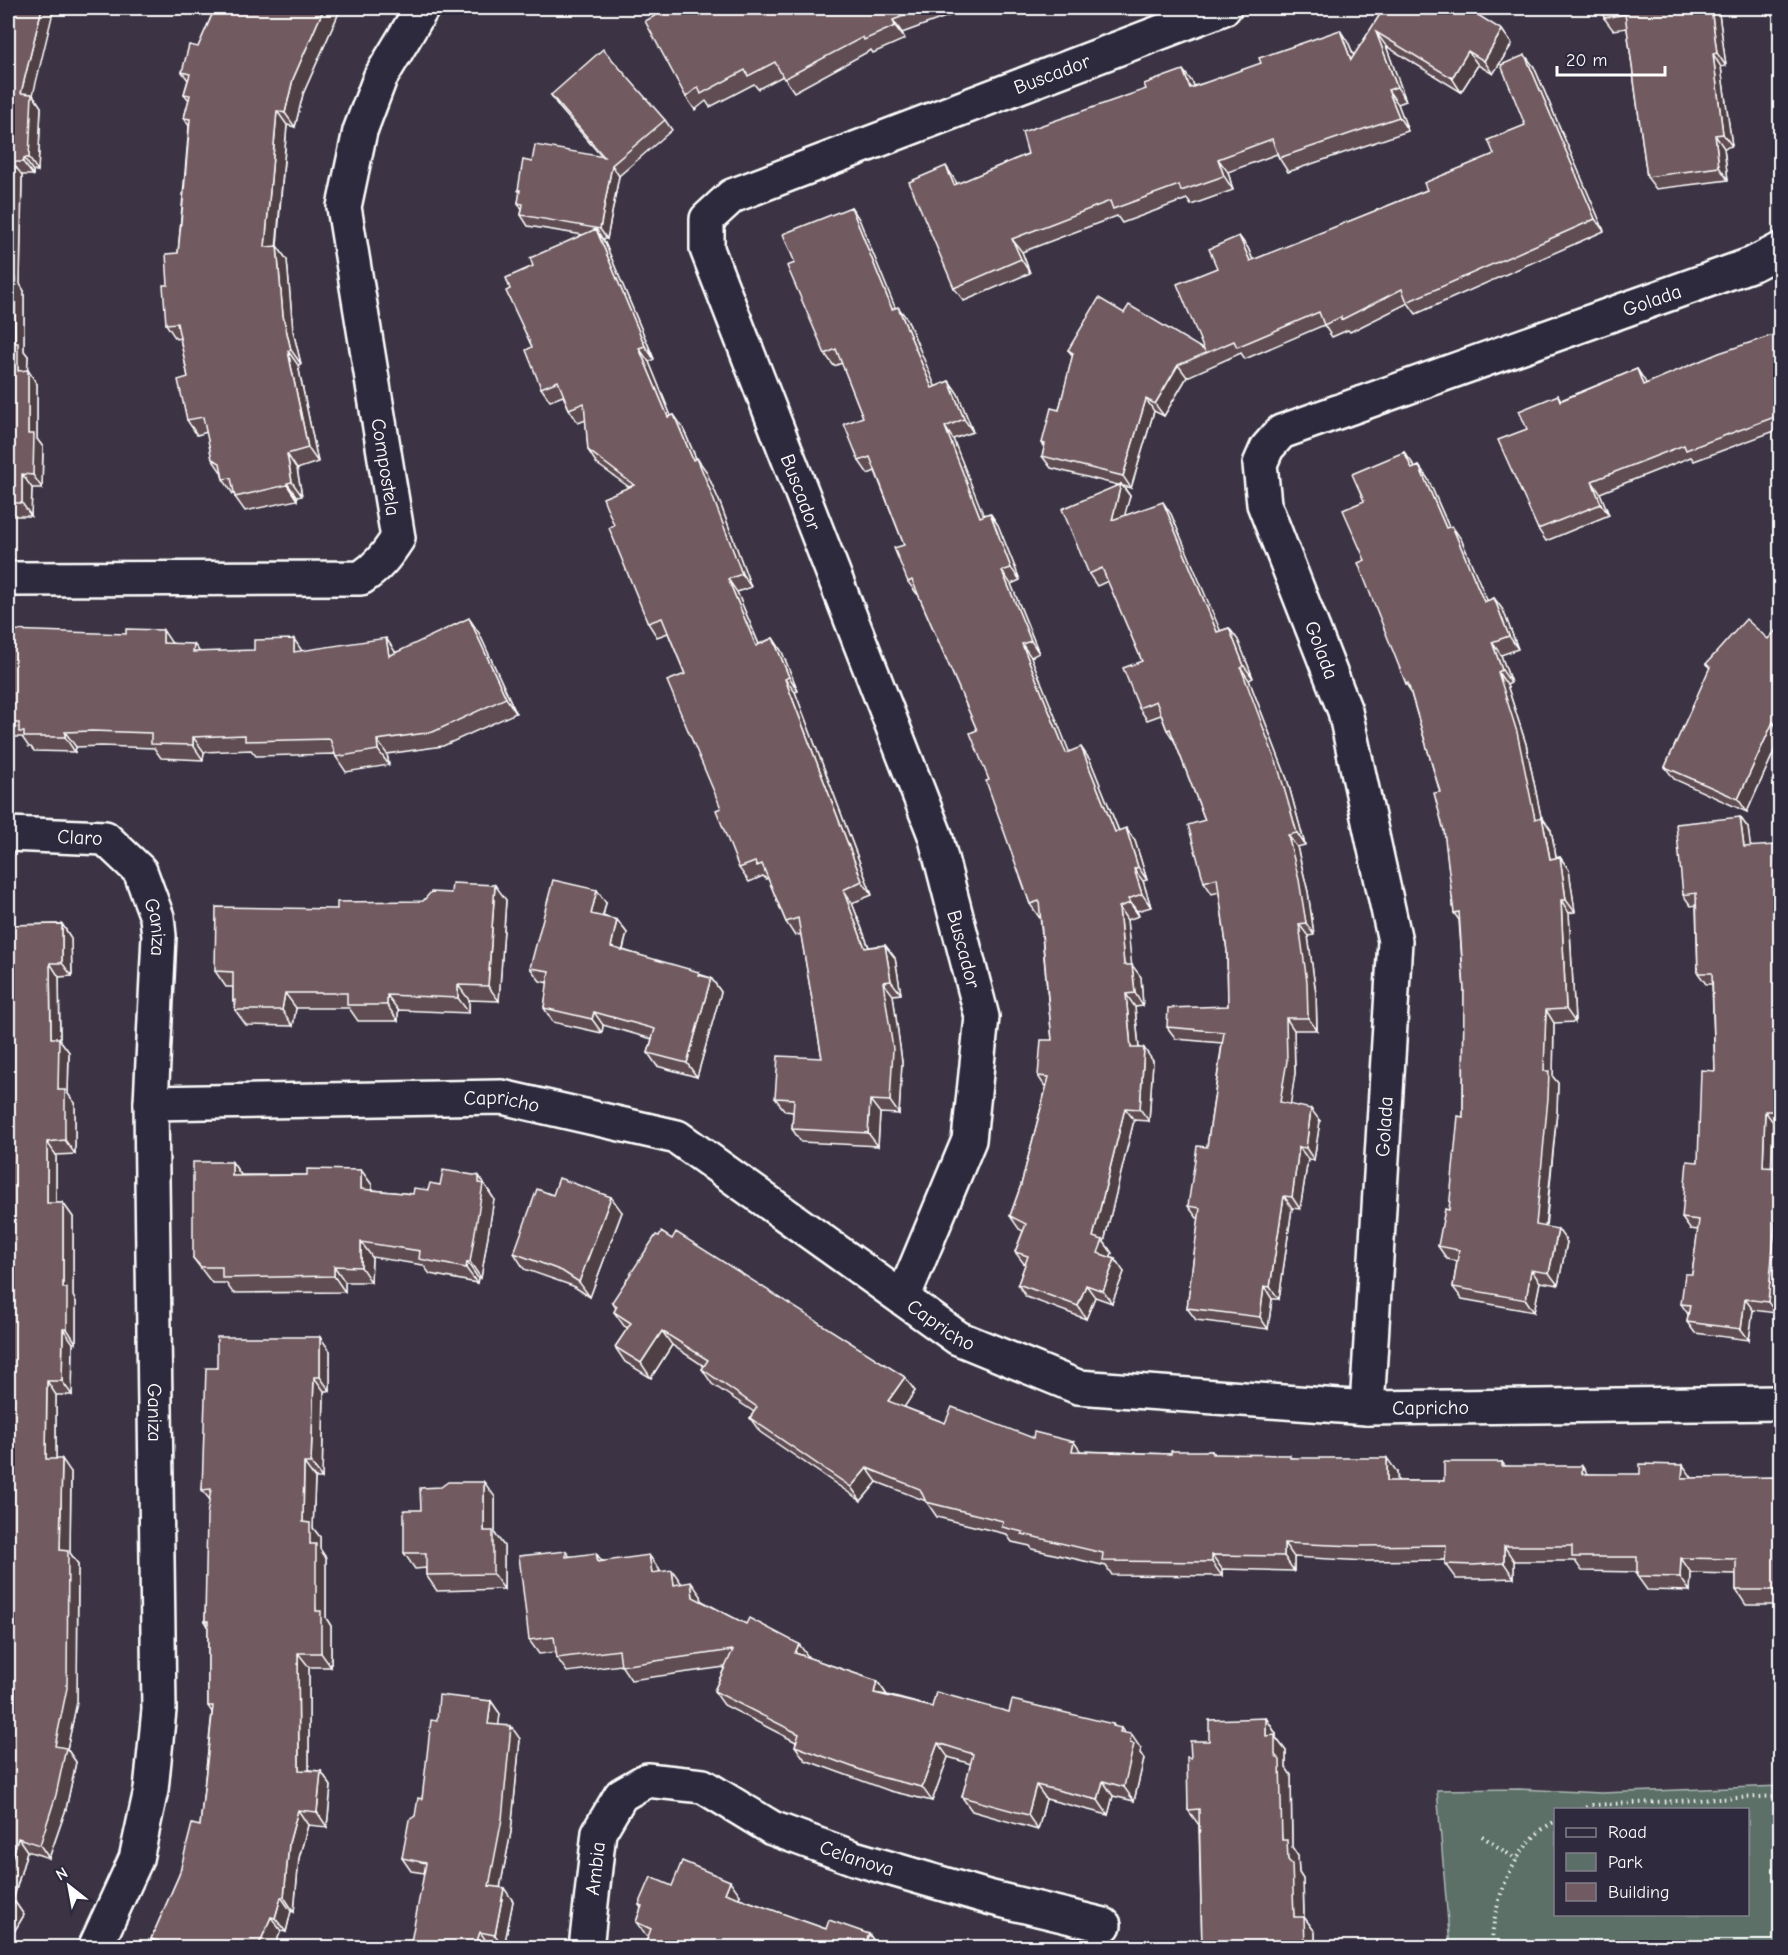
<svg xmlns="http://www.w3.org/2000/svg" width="1788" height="1955" viewBox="0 0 1788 1955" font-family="'Comic Neue',sans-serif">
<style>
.green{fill:#5b6f68;stroke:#adb7b4;stroke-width:1.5;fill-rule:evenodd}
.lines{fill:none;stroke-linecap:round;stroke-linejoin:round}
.minor-casing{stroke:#fff;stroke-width:38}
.path{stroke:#fff;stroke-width:4;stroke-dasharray:1.5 4.5;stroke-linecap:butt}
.minor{stroke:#2f2a3d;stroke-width:33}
.wall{fill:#614d53;stroke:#fff;stroke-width:1.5}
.shaded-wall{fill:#4f3f44;stroke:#fff;stroke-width:1.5}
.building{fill:#715a61;stroke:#fff;stroke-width:1.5}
.labels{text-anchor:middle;stroke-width:4.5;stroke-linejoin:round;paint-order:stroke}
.street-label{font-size:20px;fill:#fff;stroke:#2f2a3d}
</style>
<rect width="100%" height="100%" fill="#3c3444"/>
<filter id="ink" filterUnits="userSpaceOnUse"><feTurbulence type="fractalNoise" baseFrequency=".0167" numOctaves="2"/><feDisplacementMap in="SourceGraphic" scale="12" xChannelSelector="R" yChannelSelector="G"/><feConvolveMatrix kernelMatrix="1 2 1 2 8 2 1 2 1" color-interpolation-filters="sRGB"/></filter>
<g filter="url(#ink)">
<path class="green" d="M1780,1786v161h-330l-13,-157 82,-1 82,4zM1556,1810h192v104h-192z"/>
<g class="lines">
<defs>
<g id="minor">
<path d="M8,579l353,-1c17,-11 26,-23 37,-40l-54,-331 16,-76 20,-53 42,-70"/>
<path id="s1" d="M8,834l97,4 35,33 17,46 2,19 -8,167 8,607 -8,80 -15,69 -41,89"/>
<path id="s2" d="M151,1103l351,-6 175,40 281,201 120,49 289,21 413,-5"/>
<path id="s3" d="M903,1298l66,-158 13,-123 -47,-182 -228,-586v-30l25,-23 492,-188"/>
<path id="s4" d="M1367,1408l28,-467 -50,-230 -81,-207 -4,-40 7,-16 14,-16 472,-168 27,-14"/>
<path id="s5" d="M586,1948l13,-116 22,-37 26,-15 56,6 69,42 82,30 134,39 116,28"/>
</g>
</defs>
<use href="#minor" class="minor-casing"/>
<g class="path">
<polyline points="1581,1810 1592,1805 1780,1796"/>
<polyline points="1482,1836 1517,1860"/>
<path d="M1492,1948c-1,-43 23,-108 64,-127"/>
</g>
<use href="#minor" class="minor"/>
</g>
<g class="wall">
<polygon points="8,8 33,95 41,107 38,171 33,171 33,175 22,175 20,284 24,291 24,351 28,356 27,370 37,384 37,439 43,447 42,488 32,488 31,516 8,516"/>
<polygon points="215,8 341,8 303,94 295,127 287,125 277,246 287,260 293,331 301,364 298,365 301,380 318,462 297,469 302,496 297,497 297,500 245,511 235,497 234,493 233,494 223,479 221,472 212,459 207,432 197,435 187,420 188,377 180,338 176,339 166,324 168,285 178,253 189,126 184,118 189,100 184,94 188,80 182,72 198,47"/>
<polygon points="683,8 686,12 694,8 970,8 902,33 905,39 873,53 871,50 794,92 783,76 758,89 754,84 710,107 706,101 695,110 686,97"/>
<polygon points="1384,8 1502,30 1512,44 1493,74 1478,65 1461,92 1386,46 1406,101 1398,104 1408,131 1288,172 1279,158 1277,154 1228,172 1233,190 1191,205 1187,199 1122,223 1117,216 1022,252 1030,273 964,301 954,288 955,180 957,184 1193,83 1194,86 1349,44 1354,56"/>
<polygon points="1602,8 1723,8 1724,13 1719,14 1726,66 1721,67 1732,146 1724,148 1728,180 1656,189 1647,177 1627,28 1613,30 1604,18"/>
<polygon points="1534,67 1604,231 1416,314 1408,303 1350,332 1348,330 1332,337 1324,325 1245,359 1241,353 1187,377 1164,416 1154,411 1131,488 1123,486 1130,496 1124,515 1171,514 1220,631 1229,628 1238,640 1253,678 1249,680 1287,779 1305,845 1297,847 1308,892 1314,935 1308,936 1316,994 1317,1030 1294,1030 1295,1073 1290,1104 1320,1121 1314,1160 1308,1159 1300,1209 1292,1208 1279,1299 1272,1299 1268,1329 1196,1320 1187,1308 1199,1218 1197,1218 1188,1206 1207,1147 1222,1043 1176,1039 1167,1027 1228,1006 1227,951 1219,892 1212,894 1204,882 1205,820 1175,742 1167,730 1161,715 1147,720 1139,708 1142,661 1108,581 1097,586 1089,574 1118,485 1051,468 1042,456 1045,447 1042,443 1059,410 1073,356 1068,350 1124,313 1204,350 1217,268 1239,236 1248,248 1253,260 1427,190 1494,154 1525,125"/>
<polygon points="551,95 665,120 672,130 619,176 607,239 603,239 605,243 654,359 649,362 671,416 674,415 683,428 696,458 706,471 720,503 751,587 737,592 759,644 773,638 782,652 798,691 795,692 872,895 852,903 869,947 885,945 895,958 901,994 893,995 902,1062 899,1114 880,1113 878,1146 801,1142 792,1129 793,1112 785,1111 775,1098 822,1058 801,934 795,936 786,922 768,878 766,879 763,876 749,882 739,868 721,808 685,674 668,633 657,637 648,623 614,525 629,487 597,464 588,450 586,420 578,423 569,409 563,396 550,401 541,388 532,347 510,289 533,266 583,235 528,226 521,215 522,209 518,203 520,193 518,190 532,162 602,157 558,106"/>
<polygon points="851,207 859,219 895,308 907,319 935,387 949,381 958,394 973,432 953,439 983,515 990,513 998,525 1020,580 1011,584 1039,653 1031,657 1069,752 1090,760 1119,831 1135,841 1147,880 1143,881 1151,907 1137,911 1139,916 1127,920 1131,965 1141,977 1143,1006 1135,1007 1139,1048 1153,1061 1149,1121 1134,1120 1104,1242 1112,1253 1110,1257 1124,1272 1112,1303 1095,1297 1086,1319 1026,1297 1018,1284 1025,1265 1015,1252 1023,1231 1019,1229 1010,1216 1021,1185 1046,1088 1038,1076 1052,1040 1040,916 1039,917 1030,904 989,780 977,730 918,594 917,594 908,582 904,545 875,471 868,474 859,461 863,417 842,363 834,366 825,354 795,263"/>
<polygon points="1780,326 1780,429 1694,461 1691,457 1600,493 1609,515 1546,541 1538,529 1527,429 1558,395 1561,400 1637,369 1646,384 1779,333"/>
<polygon points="1404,452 1415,468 1419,466 1428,479 1449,527 1461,539 1487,601 1494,598 1503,610 1518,649 1501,655 1511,683 1507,685 1526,744 1541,817 1551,830 1556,858 1560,857 1569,870 1575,912 1569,913 1575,1022 1554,1023 1553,1077 1558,1083 1557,1111 1546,1227 1567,1242 1558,1285 1540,1282 1534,1312 1462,1299 1453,1287 1457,1261 1447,1259 1438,1246 1449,1210 1463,1117 1464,989 1459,920 1454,913 1440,792 1410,690 1406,684 1364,501"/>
<polygon points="1780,628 1780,738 1747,812 1674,779 1665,767 1710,668 1706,664 1768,639"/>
<polygon points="8,630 172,643 199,652 302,651 396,652 479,633 516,713 443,746 387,754 389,765 346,772 336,757 335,754 256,756 251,750 204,752 203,760 161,758 154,748 102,746 76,747 75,752 34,751 31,747 29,747 22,737 8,737"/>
<polygon points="1740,817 1748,828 1750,846 1780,854 1780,1122 1773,1122 1771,1167 1780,1168 1780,1262 1776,1313 1753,1310 1749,1340 1695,1333 1687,1322 1688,1314 1681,1304 1692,1274 1698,1230 1690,1229 1682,1218 1698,1162 1715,1071 1712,984 1706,984 1698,973 1696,905 1691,906 1683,895"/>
<polygon points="506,900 499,1001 469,1000 469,1013 398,1010 398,1021 358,1021 349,1008 296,1008 293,1026 246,1025 235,1010 236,1005 233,1001 233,987 226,987 215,971 337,909"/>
<polygon points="606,903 603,916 617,920 627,933 623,950 711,978 721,992 697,1077 657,1066 648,1053 652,1039 603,1025 602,1033 553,1022 544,1008 548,983 540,981 530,968"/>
<polygon points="62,924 71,938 72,976 59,977 60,1040 69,1052 68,1094 75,1103 75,1154 56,1155 56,1203 63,1203 73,1217 73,1296 76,1302 76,1343 73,1343 72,1395 56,1395 56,1459 71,1472 70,1553 78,1564 77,1702 67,1749 76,1762 66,1809 49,1858 27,1851 13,1901 15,1902 24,1915 8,1942 8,925"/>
<polygon points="232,1162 241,1175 307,1175 361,1170 372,1185 372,1190 413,1194 428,1190 440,1185 479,1176 494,1199 481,1278 478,1278 477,1283 430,1274 423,1265 372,1257 371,1282 345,1282 345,1292 233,1293 226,1283 212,1283 193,1258"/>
<polygon points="553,1195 622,1212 590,1297 573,1286 524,1269 514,1253"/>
<polygon points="612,1302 915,1391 904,1407 945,1423 1033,1438 1074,1442 1080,1451 1171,1454 1212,1451 1214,1454 1292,1458 1397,1472 1398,1481 1444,1481 1502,1462 1505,1466 1587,1474 1692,1478 1780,1478 1780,1605 1746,1605 1736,1590 1736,1574 1691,1573 1690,1591 1647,1590 1637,1576 1637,1572 1582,1571 1575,1561 1514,1561 1514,1578 1484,1579 1456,1579 1445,1564 1445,1560 1366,1561 1294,1557 1294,1571 1222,1569 1222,1576 1112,1575 1106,1566 1032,1549 1030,1546 1012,1542 1006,1534 937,1517 926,1501 877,1482 861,1501 760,1432 750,1418 754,1412 712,1384 702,1369 704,1366 672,1345 651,1378 625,1362 615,1347 628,1328 624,1326 614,1312 616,1308"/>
<polygon points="330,1351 330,1391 324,1391 322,1478 315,1478 313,1528 320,1537 320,1549 326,1558 326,1618 331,1626 331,1667 309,1667 309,1770 321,1771 331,1786 327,1827 308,1825 299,1858 294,1912 291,1911 286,1932 281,1931 156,1945 151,1939 179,1875 200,1826 212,1712 208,1706 208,1626 205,1621 210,1500 202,1490 217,1368"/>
<polygon points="495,1497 495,1534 504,1546 504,1589 437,1591 426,1575 426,1568 415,1569 404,1553 421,1510"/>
<polygon points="566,1551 569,1556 659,1569 660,1571 701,1596 702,1601 809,1658 877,1681 887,1695 932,1707 1009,1712 1113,1724 1115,1727 1124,1733 1141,1749 1140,1753 1144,1759 1134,1801 1113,1796 1108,1815 1046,1799 1038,1830 972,1811 962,1797 971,1764 948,1757 932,1801 890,1791 805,1760 795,1746 796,1742 724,1705 714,1691 725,1667 631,1680 621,1665 567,1672 557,1658 556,1652 539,1654 529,1640"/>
<polygon points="491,1701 500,1714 498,1725 520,1739 511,1832 500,1888 513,1901 504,1947 489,1945 424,1873 411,1871 402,1858 415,1816 422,1799 437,1721"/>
<polygon points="1266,1718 1276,1734 1276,1738 1286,1751 1286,1768 1291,1775 1292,1847 1298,1856 1299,1873 1303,1879 1304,1917 1315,1932 1315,1947 1202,1947 1199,1825 1188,1810 1191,1758 1209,1741"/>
<polygon points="672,1886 740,1895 739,1898 826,1929 869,1934 878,1947 644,1947 648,1937 646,1936 636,1922 641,1908 639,1905"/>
</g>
<g class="shaded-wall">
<polygon points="42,8 54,8 33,95 41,107 38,171 29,158 21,93"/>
<polygon points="324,8 341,8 303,94 295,127 285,113 293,79"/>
<polygon points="1711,8 1715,8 1719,14 1726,66 1717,53"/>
<polygon points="893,20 902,33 905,39 895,26"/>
<polygon points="1340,30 1349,44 1361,74 1351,60"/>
<polygon points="1502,30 1512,44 1493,74 1484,61"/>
<polygon points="1376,32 1386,46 1406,101 1397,87"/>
<polygon points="1468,51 1478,65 1461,92 1452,78"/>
<polygon points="1713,54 1721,67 1732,146 1723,134"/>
<polygon points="1525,55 1534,67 1604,231 1595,219"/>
<polygon points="1183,70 1193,83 1199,101 1190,88"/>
<polygon points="1388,90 1398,104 1408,131 1399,117"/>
<polygon points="277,111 287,125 275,261 265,247"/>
<polygon points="1715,135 1724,148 1728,180 1719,167"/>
<polygon points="24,158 33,171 33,175 23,162"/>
<polygon points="1218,159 1228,172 1233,190 1224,176"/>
<polygon points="12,162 22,175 20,284 24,291 24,351 28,356 27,384 18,371 10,278"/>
<polygon points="612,165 619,176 607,239 600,229"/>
<polygon points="946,166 955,180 964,199 954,185"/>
<polygon points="851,207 859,219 901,322 892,309"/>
<polygon points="596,229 605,243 654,359 645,346"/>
<polygon points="1239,236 1248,248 1258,273 1250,261"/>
<polygon points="1012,239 1022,252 1030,273 1021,259"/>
<polygon points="277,246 287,260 293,331 301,364 291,350 283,316"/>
<polygon points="898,307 907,319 941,400 932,388"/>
<polygon points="639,348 649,362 677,431 668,417"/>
<polygon points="288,351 298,365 301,380 318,462 308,448 291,366"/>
<polygon points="1178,365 1187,377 1164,416 1155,404"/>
<polygon points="1637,369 1645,381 1651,397 1643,385"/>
<polygon points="28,370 37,384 37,439 43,447 42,488 33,475 28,434"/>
<polygon points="949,381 958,394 973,432 964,419"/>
<polygon points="1146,399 1154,411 1131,488 1123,476"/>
<polygon points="674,415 683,428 702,473 693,460"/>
<polygon points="945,427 953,439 989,529 980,517"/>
<polygon points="1404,452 1413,464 1421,482 1412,469"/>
<polygon points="287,454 297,469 302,496 292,482"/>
<polygon points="697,458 706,471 720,503 751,587 742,574"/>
<polygon points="1419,466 1428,479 1455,541 1446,528"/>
<polygon points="22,474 32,488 31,516 22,503"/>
<polygon points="1592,481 1600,493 1609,515 1601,504"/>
<polygon points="287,483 297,497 297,500 287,485"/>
<polygon points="1121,484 1130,496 1120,532 1112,520"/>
<polygon points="1163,502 1171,514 1226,644 1217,632"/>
<polygon points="990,513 998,525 1020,580 1011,568"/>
<polygon points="1452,526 1461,539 1493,614 1484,602"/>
<polygon points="1002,571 1011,584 1039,653 1031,641"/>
<polygon points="728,579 737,592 765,659 756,646"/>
<polygon points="1494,598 1503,610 1518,649 1509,636"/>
<polygon points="469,618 479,633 516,713 506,698"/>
<polygon points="1229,628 1238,640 1253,678 1244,666"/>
<polygon points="163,630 173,645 163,643"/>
<polygon points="386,638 396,653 389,656"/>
<polygon points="773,638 782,652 798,691 789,677"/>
<polygon points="294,639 304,654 294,652"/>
<polygon points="1492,642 1501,655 1511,683 1502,670"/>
<polygon points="194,644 204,658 193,652"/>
<polygon points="1022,644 1031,657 1075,766 1066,753"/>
<polygon points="1241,668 1249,680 1287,779 1305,845 1297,833"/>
<polygon points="1498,672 1507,685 1526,744 1544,831 1535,819"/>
<polygon points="785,679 795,692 872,895 862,881"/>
<polygon points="1773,722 1780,733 1780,738 1747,812 1738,799"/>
<polygon points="65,732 76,747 75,752 65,737"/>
<polygon points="193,737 204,752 203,760 193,745"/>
<polygon points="377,740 387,754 389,765 378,750"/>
<polygon points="1081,747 1090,760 1124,844 1115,832"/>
<polygon points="1542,817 1551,830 1559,872 1550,859"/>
<polygon points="1740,817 1748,828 1752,858 1744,847"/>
<polygon points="1126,828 1135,841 1147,880 1138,867"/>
<polygon points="1288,835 1297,847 1308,892 1314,935 1306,923"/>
<polygon points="1775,845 1780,854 1780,900"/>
<polygon points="1560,857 1569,870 1575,912 1566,900"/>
<polygon points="1134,869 1143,881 1151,907 1142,894"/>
<polygon points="495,885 506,900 499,1001 488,986"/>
<polygon points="597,890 606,903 600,927 591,914"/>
<polygon points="843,890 852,903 874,961 865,948"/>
<polygon points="1128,899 1137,911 1139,916 1130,903"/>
<polygon points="1561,900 1569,913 1575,1022 1566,1009"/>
<polygon points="1119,907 1127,920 1133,978 1124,965"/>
<polygon points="617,920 627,933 620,960 611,947"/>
<polygon points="62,924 71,938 72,976 62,963"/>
<polygon points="1299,924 1308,936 1316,994 1317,1030 1308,1018"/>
<polygon points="885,945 895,958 901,994 891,981"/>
<polygon points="50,963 59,977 60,1040 69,1052 68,1094 75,1103 75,1154 65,1140 51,1038"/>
<polygon points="1132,965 1141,977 1143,1006 1135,993"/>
<polygon points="711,978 721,992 697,1077 687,1063"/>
<polygon points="883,982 893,995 902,1062 899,1114 890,1101"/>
<polygon points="458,985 469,1000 469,1013 458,998"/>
<polygon points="285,993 296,1008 293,1026 282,1010"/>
<polygon points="1126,994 1135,1007 1140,1060 1131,1048"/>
<polygon points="387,995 398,1010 398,1021 387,1005"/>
<polygon points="1546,1010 1554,1023 1553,1077 1558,1083 1557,1111 1544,1238 1536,1225"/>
<polygon points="594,1012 603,1025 602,1033 592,1019"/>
<polygon points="1286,1018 1294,1030 1295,1073 1289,1114 1280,1102"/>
<polygon points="1144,1048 1153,1061 1149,1121 1140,1109"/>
<polygon points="870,1100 880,1113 878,1146 868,1133"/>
<polygon points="1125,1108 1134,1120 1104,1242 1112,1253 1107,1265 1098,1253 1093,1237"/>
<polygon points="1311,1109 1320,1121 1314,1160 1306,1148"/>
<polygon points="1765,1111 1773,1122 1771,1178 1763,1167"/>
<polygon points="47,1142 56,1155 56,1217 47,1203"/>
<polygon points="1299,1147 1308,1159 1300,1209 1292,1197"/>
<polygon points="232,1162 243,1178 232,1176"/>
<polygon points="361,1170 372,1185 372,1204 361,1189"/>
<polygon points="479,1176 494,1199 481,1278 470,1262"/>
<polygon points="1284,1196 1292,1208 1279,1299 1270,1287"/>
<polygon points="611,1197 622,1212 590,1297 579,1282"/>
<polygon points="1777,1201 1780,1205 1780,1262 1776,1313 1768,1302"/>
<polygon points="63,1203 73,1217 73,1296 76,1302 76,1343 67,1329 63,1288"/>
<polygon points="1558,1229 1567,1242 1558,1285 1549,1273"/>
<polygon points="361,1242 372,1257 371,1282 361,1267"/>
<polygon points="1115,1259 1124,1272 1112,1303 1103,1291"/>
<polygon points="467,1262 478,1278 477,1283 466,1268"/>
<polygon points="334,1266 345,1282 345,1292 334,1276"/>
<polygon points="1531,1270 1540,1282 1534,1312 1526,1300"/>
<polygon points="1086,1285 1095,1297 1086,1319 1078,1306"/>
<polygon points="1264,1286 1272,1299 1268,1329 1260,1317"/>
<polygon points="1745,1299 1753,1310 1749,1340 1741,1329"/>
<polygon points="63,1329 73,1343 72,1395 62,1381"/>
<polygon points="662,1331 672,1345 651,1378 641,1363"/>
<polygon points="320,1337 330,1351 330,1391 320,1377"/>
<polygon points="314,1377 324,1391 322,1478 311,1463"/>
<polygon points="905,1377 915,1391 899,1415 888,1401"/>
<polygon points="47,1381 56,1395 56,1472 46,1459"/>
<polygon points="1074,1442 1084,1456 1072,1451"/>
<polygon points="1387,1458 1397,1472 1398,1496 1387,1481"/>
<polygon points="62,1459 71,1472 70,1553 78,1564 77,1702 67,1749 76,1762 66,1809 49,1858 40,1845 55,1746 60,1550"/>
<polygon points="304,1463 315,1478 313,1528 320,1537 320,1549 326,1558 326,1618 331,1626 331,1667 321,1653 316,1611 310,1544 303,1522"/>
<polygon points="1683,1465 1693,1479 1682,1478"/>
<polygon points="1582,1466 1592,1481 1582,1474"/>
<polygon points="867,1468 877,1482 861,1501 851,1487"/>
<polygon points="484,1482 495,1497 495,1534 504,1546 504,1589 493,1574 484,1531"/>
<polygon points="1284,1543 1294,1557 1294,1571 1284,1556"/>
<polygon points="1504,1546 1514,1561 1514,1578 1504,1563"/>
<polygon points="596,1553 606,1567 598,1562"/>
<polygon points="649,1555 659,1569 662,1587 652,1573"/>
<polygon points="1212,1555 1222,1569 1222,1576 1212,1562"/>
<polygon points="1681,1558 1691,1573 1690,1591 1680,1577"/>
<polygon points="672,1570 682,1584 674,1585"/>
<polygon points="691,1582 701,1596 703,1611 693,1597"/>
<polygon points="799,1644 809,1658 795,1653"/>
<polygon points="298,1653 309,1667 309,1784 299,1770"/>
<polygon points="877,1681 887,1695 874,1693"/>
<polygon points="491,1701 500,1714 497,1737 488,1724"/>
<polygon points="1266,1718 1276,1734 1276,1738 1286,1751 1286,1768 1291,1775 1292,1847 1298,1856 1299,1873 1303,1879 1304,1917 1315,1932 1315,1947 1306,1947 1305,1946 1294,1917 1288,1860 1282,1840 1275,1755 1266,1736"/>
<polygon points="511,1726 520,1739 511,1832 498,1898 489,1886"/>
<polygon points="1121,1728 1130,1741 1131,1734 1141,1749 1140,1753 1144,1759 1134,1801 1124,1787 1120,1732"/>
<polygon points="938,1743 948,1757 932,1801 922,1787"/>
<polygon points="321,1771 331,1786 327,1827 317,1812"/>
<polygon points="1103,1781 1113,1796 1108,1815 1098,1800"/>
<polygon points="1036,1785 1046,1799 1038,1830 1028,1815"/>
<polygon points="298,1810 308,1825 299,1858 294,1912 284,1897 289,1843"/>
<polygon points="18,1838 27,1851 11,1907 8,1903 8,1872"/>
<polygon points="730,1881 740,1895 735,1907 725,1893"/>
<polygon points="504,1888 513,1901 504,1947 495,1935"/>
<polygon points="281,1897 291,1911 286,1932 275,1918"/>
<polygon points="15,1902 24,1915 8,1942 8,1913"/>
<polygon points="271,1917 281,1931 274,1947 258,1947"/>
<polygon points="480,1932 489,1945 488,1947 475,1947"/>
<polygon points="869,1934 878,1947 864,1947"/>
</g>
<g class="building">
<polygon points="8,8 42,8 21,93 32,94 29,158 24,158 23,162 12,162 10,278 15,278 15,343 18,343 18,371 28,370 28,434 34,434 33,475 22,474 22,503 8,503"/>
<polygon points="215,8 324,8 293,79 285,113 277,111 265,247 277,246 283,316 291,350 288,351 291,366 308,448 287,454 292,482 287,483 287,485 235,497 231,478 223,479 220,463 212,459 203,417 187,420 178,380 188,377 177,323 166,324 163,285 168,285 166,254 178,253 184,191 190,119 184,118 190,95 184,94 190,74 182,72 189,45 198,47"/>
<polygon points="670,8 682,8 685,12 694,8 926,8 893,20 895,26 864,40 863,37 784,79 775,62 748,76 745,70 701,94 698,87 686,97 645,21"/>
<polygon points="1384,8 1467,8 1502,30 1484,61 1468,51 1452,78 1376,32 1397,87 1388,90 1399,117 1279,158 1272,139 1218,159 1224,176 1181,191 1179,185 1113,209 1110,201 1012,239 1021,259 954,288 909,182 946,166 954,185 1028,154 1022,132 1146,89 1144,84 1183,70 1190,88 1261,63 1259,58 1340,30 1351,60"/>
<polygon points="1602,8 1711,8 1717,53 1713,54 1723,134 1715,135 1719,167 1647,177 1625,14 1604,18"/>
<polygon points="603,49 665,120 612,165 600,229 521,215 523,204 518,203 520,190 518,190 523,160 532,162 535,145 604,157 551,95"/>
<polygon points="1525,55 1595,219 1407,302 1402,289 1341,320 1341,317 1324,325 1319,312 1237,347 1234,341 1178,365 1155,404 1146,399 1123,476 1042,456 1045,444 1042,443 1051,408 1059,410 1073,353 1068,350 1099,298 1124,313 1129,305 1204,350 1177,284 1217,268 1209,249 1239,236 1250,261 1427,190 1424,183 1494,154 1488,140 1525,125 1501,65"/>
<polygon points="851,207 892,309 898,307 932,388 949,381 964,419 945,427 980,517 990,513 1011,568 1002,571 1031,641 1022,644 1066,753 1081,747 1115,832 1126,828 1138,867 1134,869 1142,894 1128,899 1130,903 1119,907 1124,965 1132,965 1135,993 1126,994 1131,1048 1144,1048 1140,1109 1125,1108 1093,1237 1103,1240 1098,1253 1115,1259 1103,1291 1086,1285 1078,1306 1018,1284 1028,1256 1015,1252 1026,1224 1010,1216 1021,1185 1049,1077 1038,1076 1041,1040 1052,1040 1039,901 1030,904 986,781 989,780 970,733 977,730 912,580 908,582 894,548 904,545 870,457 859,461 844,424 863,417 836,349 825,354 787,266 795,263 783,234"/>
<polygon points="596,229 645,346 639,348 668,417 674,415 693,460 697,458 710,490 742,574 728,579 756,646 773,638 789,677 785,679 862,881 843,890 865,948 885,945 891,981 883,982 893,1049 890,1101 870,1100 868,1133 792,1129 794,1099 775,1098 778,1056 822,1058 798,918 786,922 762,864 757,866 755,862 739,868 716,810 721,808 667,681 685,674 662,618 648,623 609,528 614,525 603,498 634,485 588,450 584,403 569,409 558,381 541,388 526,350 532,347 506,291 510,289 506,278 533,266 530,258"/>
<polygon points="1780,326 1780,415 1686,450 1684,445 1592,481 1601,504 1538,529 1498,440 1527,429 1519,411 1558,395 1560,401 1637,369 1643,385 1719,353 1779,333 1776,327"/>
<polygon points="1404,452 1412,469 1419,466 1446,528 1452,526 1484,602 1494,598 1509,636 1492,642 1502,670 1498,672 1517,732 1535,819 1542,817 1550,859 1560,857 1566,900 1561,900 1566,1009 1546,1010 1544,1071 1549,1071 1548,1098 1536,1225 1558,1229 1549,1273 1531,1270 1526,1300 1453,1287 1459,1250 1438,1246 1445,1209 1449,1210 1458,1116 1463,1117 1464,989 1459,912 1454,913 1444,831 1434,793 1440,792 1408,683 1406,684 1358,563 1365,560 1343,510 1364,501 1352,474"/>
<polygon points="1121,484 1112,520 1163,502 1217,632 1229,628 1244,666 1241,668 1278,767 1297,833 1288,835 1299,880 1306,923 1299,924 1307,982 1308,1018 1286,1018 1287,1061 1280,1102 1311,1109 1306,1148 1299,1147 1292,1197 1284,1196 1270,1287 1264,1286 1260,1317 1187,1308 1200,1208 1188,1206 1197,1146 1207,1147 1224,1032 1167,1027 1168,1008 1228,1006 1227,951 1217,878 1204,882 1188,825 1205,820 1170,729 1167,730 1156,701 1139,708 1123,668 1142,661 1102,568 1089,574 1062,509"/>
<polygon points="469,618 506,698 433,732 377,740 378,750 336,757 330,739 245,741 245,735 193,737 193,745 151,744 151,733 92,731 65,732 65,737 24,737 24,732 19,732 19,723 8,723 8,630 126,634 126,629 163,630 163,643 194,644 193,652 254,650 254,640 294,639 294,652 386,638 389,656"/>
<polygon points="1746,619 1768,639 1776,630 1780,628 1780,729 1773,722 1738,799 1665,767 1710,667 1706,664"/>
<polygon points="1740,817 1744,847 1775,845 1780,900 1780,1111 1765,1111 1763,1167 1780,1168 1780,1201 1777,1201 1768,1302 1745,1299 1741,1329 1687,1322 1690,1305 1681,1304 1685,1274 1692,1274 1699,1220 1682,1218 1687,1161 1698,1162 1701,1070 1715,1071 1712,973 1698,973 1696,893 1683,895 1676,824"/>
<polygon points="553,880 597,890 591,914 617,920 611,947 699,972 698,975 711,978 687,1063 648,1053 655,1029 594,1012 592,1019 544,1008 549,971 530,968"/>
<polygon points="452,883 495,885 488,986 458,985 458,998 387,995 387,1005 347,1005 347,993 285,993 282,1010 235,1010 236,1000 233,1001 233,972 215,971 216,907 337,909 337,902 423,901 431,892 451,893"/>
<polygon points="62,924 62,963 50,963 51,1038 59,1038 58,1090 65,1090 65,1140 47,1142 47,1203 63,1203 63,1288 67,1288 67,1329 63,1329 62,1381 47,1381 46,1459 62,1459 60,1550 68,1551 67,1688 55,1746 66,1748 56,1795 40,1845 18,1838 8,1872 8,925"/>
<polygon points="193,1162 232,1162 232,1176 307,1175 307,1169 361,1170 361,1189 413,1194 414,1188 428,1190 430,1183 440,1185 443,1170 479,1176 479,1183 483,1184 470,1262 467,1262 466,1268 419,1259 420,1251 361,1242 361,1267 334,1266 334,1276 222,1278 222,1267 201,1267 193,1258"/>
<polygon points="559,1178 611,1197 579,1282 562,1271 514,1253 537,1189 553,1195"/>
<polygon points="661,1232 672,1239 676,1232 905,1377 888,1401 945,1423 952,1407 1033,1438 1034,1432 1074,1442 1072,1451 1171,1454 1171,1451 1212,1451 1212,1454 1290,1455 1290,1458 1387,1458 1387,1481 1444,1481 1444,1462 1502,1462 1502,1466 1582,1466 1582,1474 1640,1474 1640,1464 1683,1465 1682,1478 1780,1477 1780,1590 1736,1590 1736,1559 1681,1558 1680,1577 1637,1576 1637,1557 1572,1557 1572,1546 1504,1546 1504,1563 1473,1565 1445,1564 1446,1545 1356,1546 1284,1543 1284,1556 1212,1555 1212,1562 1102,1561 1103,1553 1022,1534 1023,1532 1002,1527 1003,1521 926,1502 920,1489 867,1468 851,1487 750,1418 757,1407 702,1369 708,1360 662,1331 641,1363 615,1347 631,1323 614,1312 617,1306 612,1302 656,1235 659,1236"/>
<polygon points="217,1337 320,1337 320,1377 314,1377 311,1463 304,1463 303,1522 310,1523 310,1544 316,1544 316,1611 321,1611 321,1653 298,1653 299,1770 321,1771 317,1812 298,1810 289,1843 284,1897 281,1897 275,1918 271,1917 258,1947 154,1947 158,1941 151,1939 179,1875 192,1824 200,1826 213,1706 208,1706 208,1621 205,1621 207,1515 211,1489 202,1490 206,1368 217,1368"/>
<polygon points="448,1482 484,1482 484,1531 493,1531 493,1574 426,1575 426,1553 404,1553 404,1510 421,1510 420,1488 441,1487"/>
<polygon points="566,1551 566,1557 596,1553 598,1562 649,1555 652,1573 672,1570 674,1585 691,1582 693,1597 746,1624 749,1618 799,1644 795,1653 877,1681 874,1693 932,1707 936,1692 1009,1712 1012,1700 1113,1724 1113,1726 1121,1728 1120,1732 1131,1734 1130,1743 1134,1744 1124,1787 1103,1781 1098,1800 1036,1785 1028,1815 962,1797 973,1754 938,1743 922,1787 880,1777 795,1746 799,1734 714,1691 733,1650 621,1666 619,1650 557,1658 554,1637 529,1640 519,1556"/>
<polygon points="439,1695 491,1701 488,1724 511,1726 502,1819 489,1886 504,1888 495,1935 480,1932 475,1947 410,1947 426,1863 402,1858 409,1820 415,1816 418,1798 422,1799 431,1720 437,1721"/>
<polygon points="1266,1718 1266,1736 1275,1735 1275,1755 1280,1760 1282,1840 1287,1840 1288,1860 1292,1864 1294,1917 1304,1917 1305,1946 1290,1946 1290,1947 1202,1947 1199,1809 1188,1810 1187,1757 1191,1758 1190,1741 1209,1741 1209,1720"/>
<polygon points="682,1861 730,1881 725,1893 826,1929 829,1920 869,1934 864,1947 644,1947 651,1929 636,1922 642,1906 639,1905 651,1877 672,1886"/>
<polygon points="8,1898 15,1902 8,1913"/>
</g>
</g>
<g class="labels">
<g class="street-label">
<text dy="7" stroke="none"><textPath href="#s3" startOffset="1518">Buscador</textPath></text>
<text dy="7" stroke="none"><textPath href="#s4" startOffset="1398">Golada</textPath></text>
<text transform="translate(386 467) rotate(81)" y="7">Compostela</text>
<text transform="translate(801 492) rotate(69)" y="7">Buscador</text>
<text transform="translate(1322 650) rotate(69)" y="7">Golada</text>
<text dy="7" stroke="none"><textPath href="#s1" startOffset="72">Claro</textPath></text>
<text dy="7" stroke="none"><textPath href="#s1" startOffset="204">Ganiza</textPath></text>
<text transform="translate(964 949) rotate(75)" y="7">Buscador</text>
<text dy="7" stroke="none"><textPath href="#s2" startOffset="351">Capricho</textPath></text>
<text dy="7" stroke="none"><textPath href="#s4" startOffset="282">Golada</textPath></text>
<text dy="7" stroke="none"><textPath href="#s2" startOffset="855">Capricho</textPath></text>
<text dy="7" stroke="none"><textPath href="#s2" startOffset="1359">Capricho</textPath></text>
<text dy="7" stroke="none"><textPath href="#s1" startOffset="690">Ganiza</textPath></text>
<text dy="7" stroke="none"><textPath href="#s5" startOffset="417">Celanova</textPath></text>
<text dy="7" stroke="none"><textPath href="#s5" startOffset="80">Ambia</textPath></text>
</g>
</g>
<rect width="1788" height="1955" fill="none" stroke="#2f2a3d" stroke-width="30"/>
<rect x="15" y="15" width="1758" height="1925" fill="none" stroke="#fff" stroke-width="2" filter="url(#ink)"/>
<rect x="1554" y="1808" width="195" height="108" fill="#2f2a3d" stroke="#827f8b" stroke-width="1.5"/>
<rect x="1566" y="1828" width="30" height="9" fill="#2f2a3d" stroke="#827f8b" stroke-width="1.5"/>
<text x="1608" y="1838" font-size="18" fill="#ffffff">Road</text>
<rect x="1566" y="1853" width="30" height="18" fill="#5b6f68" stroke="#827f8b" stroke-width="1.5"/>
<text x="1608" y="1868" font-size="18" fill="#ffffff">Park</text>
<rect x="1566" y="1883" width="30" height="18" fill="#715a61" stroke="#827f8b" stroke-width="1.5"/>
<text x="1608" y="1898" font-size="18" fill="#ffffff">Building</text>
<g transform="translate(69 1886) rotate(329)" stroke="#2f2a3d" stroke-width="4.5" paint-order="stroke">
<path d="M0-4.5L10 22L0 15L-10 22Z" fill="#ffffff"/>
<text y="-9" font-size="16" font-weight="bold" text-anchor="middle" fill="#ffffff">N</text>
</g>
<path d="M1557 66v9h108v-9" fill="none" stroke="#ffffff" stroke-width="3"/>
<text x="1566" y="66" font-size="18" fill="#ffffff" stroke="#2f2a3d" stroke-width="4.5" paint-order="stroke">20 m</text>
</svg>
